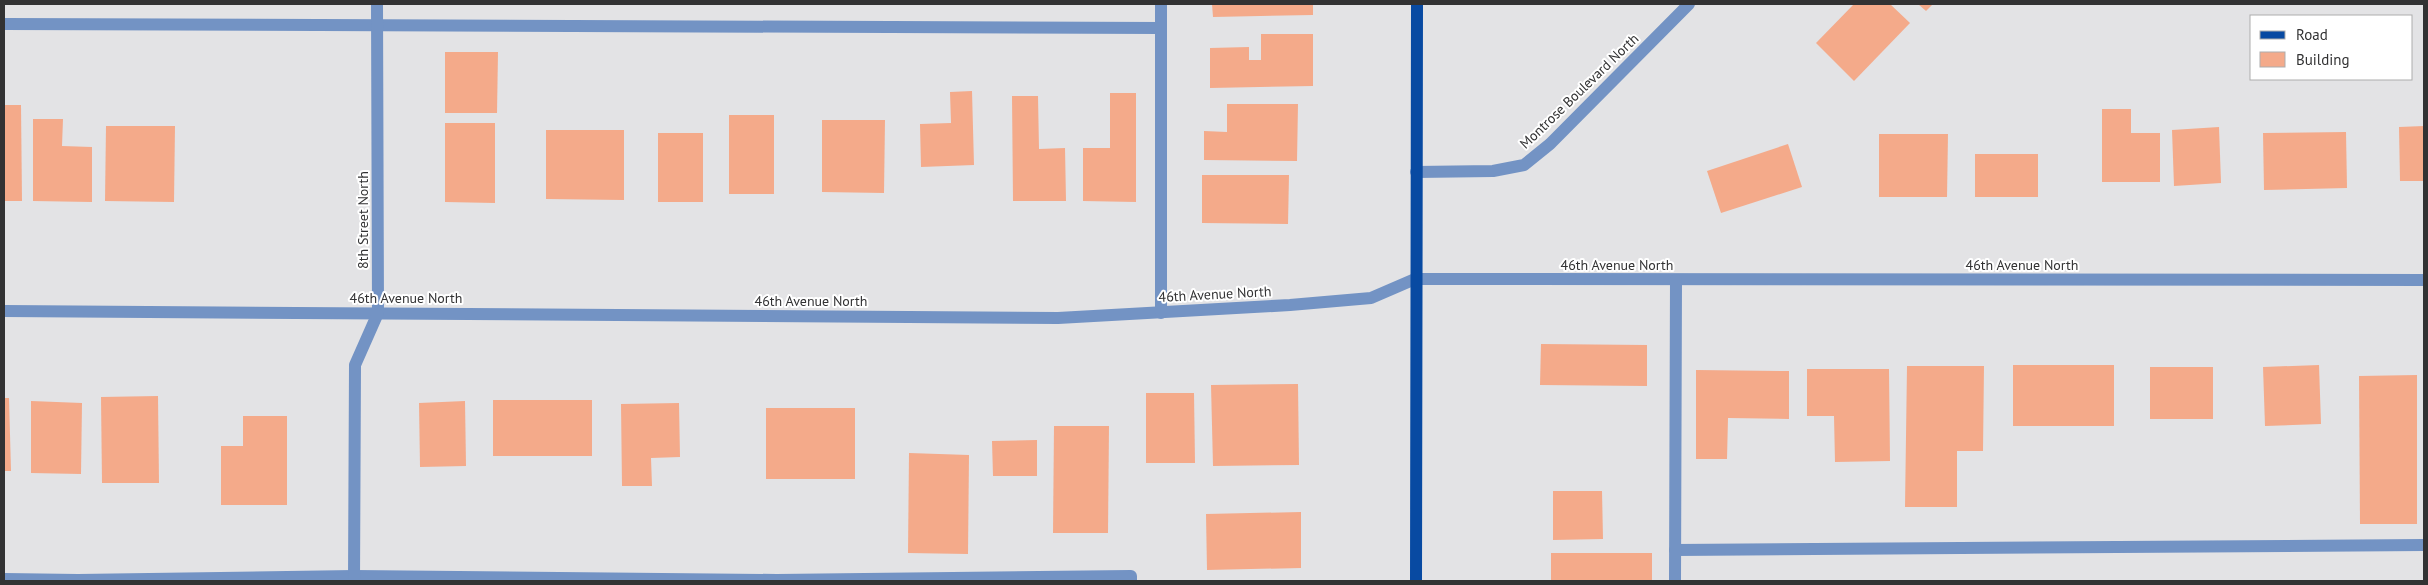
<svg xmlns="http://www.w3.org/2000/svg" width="2428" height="585" viewBox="0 0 2428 585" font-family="'PT Sans',sans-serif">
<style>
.building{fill:#f4aa8a}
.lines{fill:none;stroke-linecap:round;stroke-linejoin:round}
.minor{stroke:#7393c4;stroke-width:12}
.major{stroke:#084aa2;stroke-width:12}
.labels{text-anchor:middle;stroke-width:4;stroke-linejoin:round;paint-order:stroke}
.street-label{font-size:14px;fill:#323233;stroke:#fff}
</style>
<rect width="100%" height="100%" fill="#e3e3e5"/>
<g class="building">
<polygon points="1212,4 1313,4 1313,15 1213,17"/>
<polygon points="1854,4 1890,4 1910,23 1854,81 1816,43"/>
<polygon points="1918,4 1933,4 1926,11"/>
<polygon points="1261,34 1313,34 1313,86 1210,88 1210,48 1249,47 1249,60 1261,60"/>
<polygon points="445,52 498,52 497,113 445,113"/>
<polygon points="972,91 974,165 921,167 920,124 951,123 950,92"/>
<polygon points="1110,93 1136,93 1136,202 1083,201 1083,148 1110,148"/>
<polygon points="1012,96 1038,96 1039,149 1065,148 1066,201 1013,201"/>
<polygon points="1227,104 1298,104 1297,161 1204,160 1204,131 1227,132"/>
<polygon points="4,105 21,105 22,201 4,201"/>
<polygon points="2102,109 2131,109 2131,133 2160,133 2160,182 2102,182"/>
<rect x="729" y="115" width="45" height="79"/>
<polygon points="33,119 63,119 62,146 92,147 92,202 33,201"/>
<polygon points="822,120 885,120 884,193 822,192"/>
<polygon points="445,123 495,123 495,203 445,202"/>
<polygon points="106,126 175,126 174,202 105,201"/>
<polygon points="2424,126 2424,181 2400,181 2399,127"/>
<polygon points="2219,127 2221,183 2174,186 2172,130"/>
<polygon points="546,130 624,130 624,200 546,199"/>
<polygon points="2346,132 2347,188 2264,190 2263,133"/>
<rect x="658" y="133" width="45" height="69"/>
<polygon points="1879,134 1948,134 1947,197 1879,197"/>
<polygon points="1788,144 1802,187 1721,213 1707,171"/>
<rect x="1975" y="154" width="63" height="43"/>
<polygon points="1202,175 1289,175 1288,224 1202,223"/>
<polygon points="1541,344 1647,345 1647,386 1540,385"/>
<rect x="2013" y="365" width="101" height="61"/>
<polygon points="2319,365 2321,424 2265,426 2263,367"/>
<polygon points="1907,366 1984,366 1983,451 1957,451 1957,507 1905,507"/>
<rect x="2150" y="367" width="63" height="52"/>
<polygon points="1807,369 1889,369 1890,461 1835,462 1834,416 1807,416"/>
<polygon points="1696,370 1789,371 1789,419 1728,418 1727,459 1696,459"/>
<polygon points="2417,375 2417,524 2360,524 2359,376"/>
<polygon points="1298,384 1299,465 1213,466 1211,385"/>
<polygon points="1146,393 1194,393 1195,463 1146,463"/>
<polygon points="158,396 159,483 102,483 101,397"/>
<polygon points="4,398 9,398 11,471 4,471"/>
<rect x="493" y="400" width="99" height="56"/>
<polygon points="31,401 82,403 81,474 31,473"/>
<polygon points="465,401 466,466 420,467 419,403"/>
<polygon points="679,403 680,457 651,458 652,486 622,486 621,404"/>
<rect x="766" y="408" width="89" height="71"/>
<polygon points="243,416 287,416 287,505 221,505 221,446 243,446"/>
<polygon points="1054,426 1109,426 1108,533 1053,533"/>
<polygon points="1037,440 1037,476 993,476 992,441"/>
<polygon points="909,453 969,455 968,554 908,553"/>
<polygon points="1553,491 1602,491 1603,539 1553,540"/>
<polygon points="1301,512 1301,568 1207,570 1206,514"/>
<rect x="1551" y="553" width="101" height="28"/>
</g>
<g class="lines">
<g class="minor">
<polyline points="4,24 1161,28"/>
<polyline points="1416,172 1493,171 1524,165 1550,144 1689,4"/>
<polyline points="4,311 1058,318 1290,305 1371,298 1415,279 2424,280"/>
<polyline points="1161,313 1161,4"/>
<polyline points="1675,550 2424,545"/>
<polyline points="4,579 78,580 354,576 777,580 1131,576 1131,581"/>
<polyline points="354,581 355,365 378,313 377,4"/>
<polyline points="1675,581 1676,280"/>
</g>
<polyline class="major" points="1416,581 1417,4"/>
</g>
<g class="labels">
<g class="street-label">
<text transform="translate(1579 91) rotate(-44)" y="5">Montrose Boulevard North</text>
<text transform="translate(363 220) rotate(-90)" y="5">8th Street North</text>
<text x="1617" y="270">46th Avenue North</text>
<text x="2022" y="270">46th Avenue North</text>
<text transform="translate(1215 294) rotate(-3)" y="5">46th Avenue North</text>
<text x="406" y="303">46th Avenue North</text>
<text x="811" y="306">46th Avenue North</text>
</g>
</g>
<rect width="2428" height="585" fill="none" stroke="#323233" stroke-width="10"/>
<rect x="2250" y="15" width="162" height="65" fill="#ffffff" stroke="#adadad"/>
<rect x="2260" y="31" width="25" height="8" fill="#084aa2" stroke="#adadad"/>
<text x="2296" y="40" font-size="15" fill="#323233">Road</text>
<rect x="2260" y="52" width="25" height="15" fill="#f4aa8a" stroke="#adadad"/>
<text x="2296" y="65" font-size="15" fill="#323233">Building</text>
</svg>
